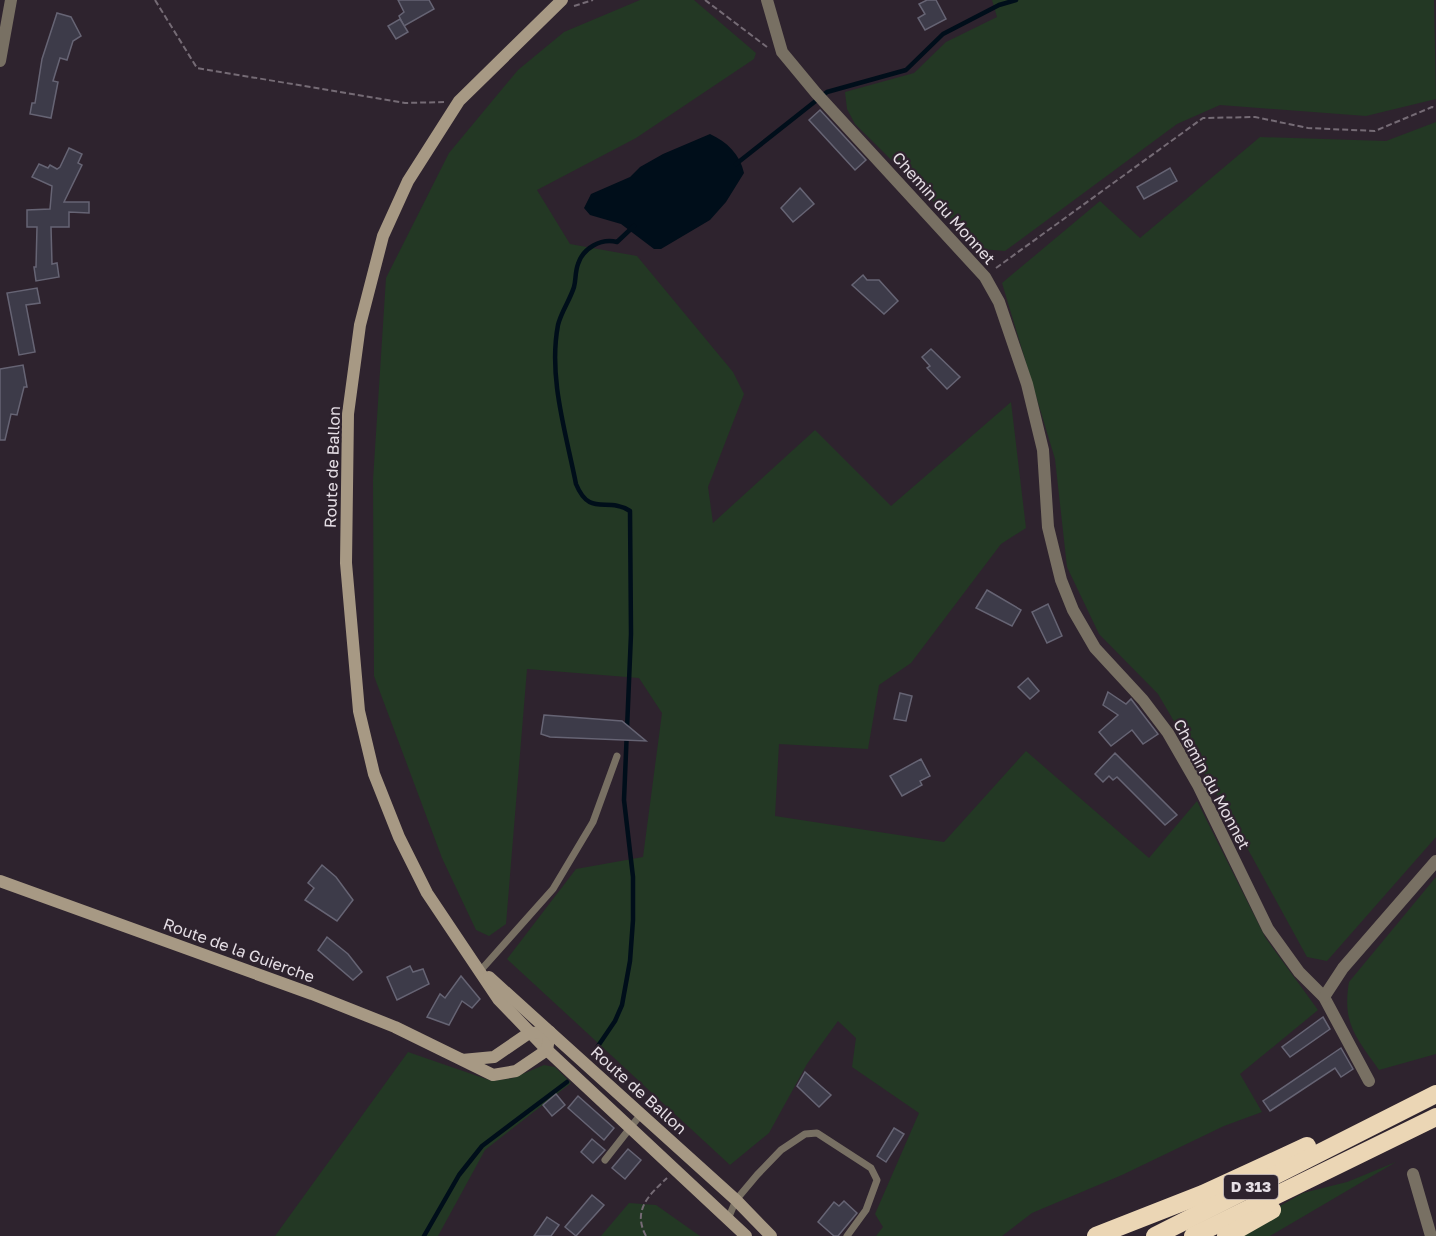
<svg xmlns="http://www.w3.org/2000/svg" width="1436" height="1236" viewBox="0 0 1436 1236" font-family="'Golos Text',sans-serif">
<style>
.green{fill:#233824}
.water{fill:#000e1a}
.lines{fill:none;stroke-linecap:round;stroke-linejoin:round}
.stream{stroke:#000e1a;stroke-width:4.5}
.building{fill:#3d3b49;stroke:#666474;stroke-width:1.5}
.path{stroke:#756b75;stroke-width:2;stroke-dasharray:6 3;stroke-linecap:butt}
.lane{stroke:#787063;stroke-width:7}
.street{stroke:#787063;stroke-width:12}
.secondary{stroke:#a79984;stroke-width:12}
.highway{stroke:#ebd6b5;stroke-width:18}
.labels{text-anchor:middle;stroke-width:4.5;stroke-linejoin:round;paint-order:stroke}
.shield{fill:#2e232e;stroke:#aea6ae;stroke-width:1.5}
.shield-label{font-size:15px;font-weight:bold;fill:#e5dee5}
.street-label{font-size:16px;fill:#e5dee5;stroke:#2e232e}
</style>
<rect width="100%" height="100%" fill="#2e232e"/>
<g class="green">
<polygon points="640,0 694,0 756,53 754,59 636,138 537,190 570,244 637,256 733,372 744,394 708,487 713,523 815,430 891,506 1011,402 1026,528 1001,544 911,663 879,685 868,749 779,744 775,816 944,842 1026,751 1149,858 1197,801 1265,937 1318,1010 1240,1074 1262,1112 1224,1126 1122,1175 1032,1213 1002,1236 876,1236 883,1227 875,1214 919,1113 852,1067 856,1038 838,1021 807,1064 769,1133 730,1165 507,959 576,869 643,857 662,713 639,678 527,669 506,924 489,936 476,930 442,858 374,676 373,480 386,278 449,153 518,70 564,32"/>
<polygon points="992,0 1434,0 1436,99 1366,116 1220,105 1177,124 1005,251 981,249 855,124 847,109 845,92 914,73 946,42 997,17"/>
<polygon points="1436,122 1436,837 1327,961 1307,957 1233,822 1158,694 1099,634 1067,567 1055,459 1002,283 1100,201 1140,238 1260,137 1386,141"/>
<path d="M1436,877v177l-57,16c-23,-33 -37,-46 -30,-88z"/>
<polygon points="408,1052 492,1081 513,1078 544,1065 555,1067 571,1083 485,1150 438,1236 275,1236"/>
<polygon points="1396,1162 1270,1236 1226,1236 1303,1193 1347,1182"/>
<polygon points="629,1203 656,1205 700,1236 601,1236"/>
</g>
<path class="water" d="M710,134c17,8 30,20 34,39l-18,29 -16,18 -49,29h-7l-33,-25 -31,-9 -6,-7 7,-14 39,-17 10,-10 23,-13z"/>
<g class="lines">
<g class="stream">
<polyline points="736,164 827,92 906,70 943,34 999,5 1016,0"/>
<path d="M596,1049l19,-28 7,-16 8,-44 3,-41v-43l-9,-77 7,-166 -1,-123c-23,-15 -40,7 -54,-27 -10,-51 -28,-107 -18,-159 3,-13 12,-25 16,-38 2,-7 1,-15 4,-23 5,-16 23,-26 39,-22l17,-16"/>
<polyline points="424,1236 459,1175 482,1146 567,1082"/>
</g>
</g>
<g class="building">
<polygon points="398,0 429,0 434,9 404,26 399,16 404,12"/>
<polygon points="927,0 936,0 946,19 925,30 918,18 925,14 919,4"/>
<polygon points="57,13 71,17 81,36 73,41 67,60 60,58 53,81 58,82 51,118 30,114 32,103 35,103 42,59"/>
<polygon points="400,19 408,32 396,39 388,26"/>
<polygon points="820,110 866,160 855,170 809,120"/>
<polygon points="69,148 82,154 78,163 82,165 64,202 89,202 89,213 69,212 69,227 51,227 52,264 57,263 59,277 36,281 34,267 36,267 37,227 27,227 27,210 50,209 52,186 32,177 39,164 48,168 50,165 57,169 60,167"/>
<polygon points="1170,168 1177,181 1144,199 1137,187"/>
<polygon points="800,188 814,204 793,222 781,208"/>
<polygon points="863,275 867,280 879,280 898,301 884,314 852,285"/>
<polygon points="37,288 40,303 26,305 35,352 19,355 7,293"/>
<polygon points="931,349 960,377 947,389 927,368 930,366 922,357"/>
<polygon points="23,365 27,387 24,387 17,415 11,414 5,440 0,440 0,369"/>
<polygon points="987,590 1021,610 1012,626 976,608"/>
<polygon points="1048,604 1062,636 1047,643 1032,612"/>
<polygon points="1028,678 1039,691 1030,699 1018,687"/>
<polygon points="1108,692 1126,704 1131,699 1158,734 1143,744 1132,730 1111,746 1099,732 1118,715 1103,705"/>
<polygon points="900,693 912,696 906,721 894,719"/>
<polygon points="544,715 622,721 646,741 550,737 541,734"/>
<polygon points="1115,753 1177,815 1165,825 1117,777 1113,780 1109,776 1103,782 1095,774"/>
<polygon points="921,759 930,776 920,781 922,785 902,796 890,776"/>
<polygon points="322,865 336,877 353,900 337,921 305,900 314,888 308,883"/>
<polygon points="327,937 348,954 362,972 353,980 318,950"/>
<polygon points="410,966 413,972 423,969 429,984 397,1000 387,977"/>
<polygon points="461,976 480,999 472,1008 462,1001 449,1025 427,1017 440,994 445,998"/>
<polygon points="1323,1017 1330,1029 1290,1057 1282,1047"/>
<polygon points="1341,1048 1353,1069 1341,1077 1335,1068 1270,1111 1263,1101"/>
<polygon points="805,1072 831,1095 819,1107 797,1086"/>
<polygon points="556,1094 565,1105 552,1116 543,1105"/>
<polygon points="578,1096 614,1128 604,1140 568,1108"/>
<polygon points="894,1128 904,1134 886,1162 877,1156"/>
<polygon points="592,1139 605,1150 593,1163 581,1152"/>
<polygon points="628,1149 641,1160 625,1179 612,1168"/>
<polygon points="592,1195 604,1205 576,1236 565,1227"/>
<polygon points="844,1201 857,1213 838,1236 834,1236 818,1222 834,1202 839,1206"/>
<polygon points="547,1217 559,1225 551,1236 534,1236"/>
</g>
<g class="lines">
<g class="path">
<polyline points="155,0 197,68 405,103 444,102"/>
<polyline points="705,0 767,47"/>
<polyline points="574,6 593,0"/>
<polyline points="996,268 1203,118 1255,117 1308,128 1375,131 1432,107 1436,108"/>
<path d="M646,1236c-14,-26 3,-41 21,-58"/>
</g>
<g class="lane">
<polyline points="481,970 553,889 593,822 617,756"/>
<polyline points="605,1160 641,1114"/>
<polyline points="728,1219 736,1200 757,1175 781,1150 805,1134 817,1133 871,1168 877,1180 866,1210 847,1236"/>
</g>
<g class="street">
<polyline points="767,0 782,52 816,93 985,277 999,302 1027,384 1043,450 1048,527 1061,580 1073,610 1095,648 1143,700 1168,733 1198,785 1268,929 1299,972 1324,997 1369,1081"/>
<polyline points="0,61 11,0"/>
<polyline points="1324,997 1343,968 1436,861"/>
<polyline points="1413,1174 1431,1236"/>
</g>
<g class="secondary">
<polyline points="562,0 459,101 408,181 383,236 360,325 348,414 346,563 359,711 374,774 399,837 427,893 498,999 547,1050 746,1236"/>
<polyline points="0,881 312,994 395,1027 493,1075 516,1071 547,1050 550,1032 529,1033 494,1057 462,1060"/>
<polyline points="489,977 736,1200 771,1236"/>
</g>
<g class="highway">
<polyline points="1096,1236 1203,1194 1307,1146"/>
<polyline points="1155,1236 1436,1094"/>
<polyline points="1193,1236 1436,1117"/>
<polyline points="1226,1236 1272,1210"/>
</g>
</g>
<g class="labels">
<rect class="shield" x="1224" y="1175" width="54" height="24" rx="4.5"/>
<g class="shield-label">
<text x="1251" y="1192">D 313</text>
</g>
<g class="street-label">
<text transform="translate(944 208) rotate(48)" y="6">Chemin du Monnet</text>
<text transform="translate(332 467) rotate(-88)" y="6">Route de Ballon</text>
<text transform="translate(1212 784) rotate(62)" y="6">Chemin du Monnet</text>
<text transform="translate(239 950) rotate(20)" y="6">Route de la Guierche</text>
<text transform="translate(639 1090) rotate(42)" y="6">Route de Ballon</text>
</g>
</g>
</svg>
